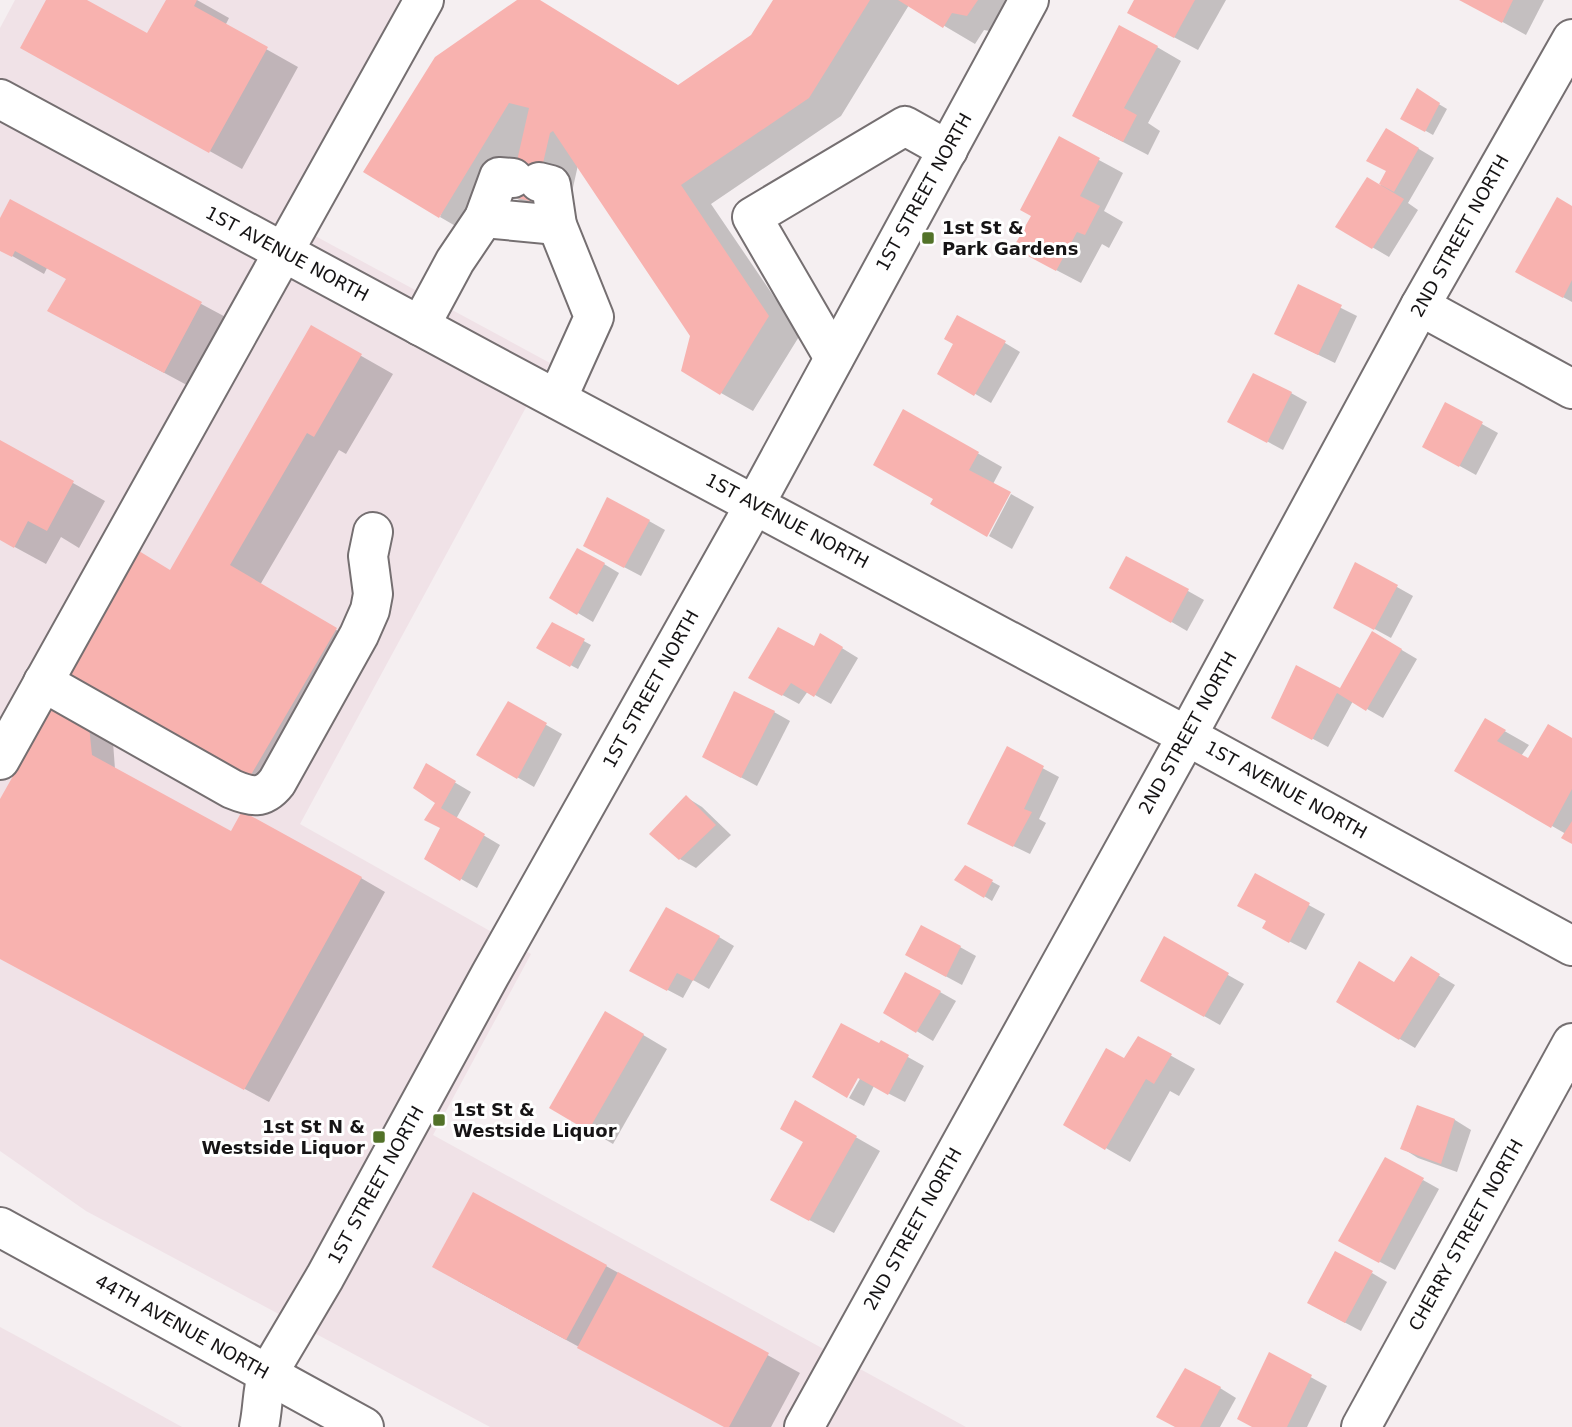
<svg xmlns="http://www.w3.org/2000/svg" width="1572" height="1427" viewBox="0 0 1572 1427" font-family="'DejaVu Sans',sans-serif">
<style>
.built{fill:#f0e2e7}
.shadow{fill:#0003}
.building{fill:#f8b2af}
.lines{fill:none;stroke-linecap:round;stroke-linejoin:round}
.minor-casing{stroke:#756f71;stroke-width:42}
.major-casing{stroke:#756f71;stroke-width:42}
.minor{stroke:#fff;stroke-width:38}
.major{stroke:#fff;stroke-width:38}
.poi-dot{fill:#527228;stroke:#fff;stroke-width:2.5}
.labels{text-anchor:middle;stroke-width:6;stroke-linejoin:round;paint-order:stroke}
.street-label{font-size:18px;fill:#161415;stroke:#fff}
.poi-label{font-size:18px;font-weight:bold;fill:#161415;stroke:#fff;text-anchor:start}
</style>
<rect width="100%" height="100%" fill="#f5eff1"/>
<g class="built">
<polygon points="15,0 436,0 306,231 550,363 300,824 531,954 433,1135 966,1427 490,1427 86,1211 0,1151 0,28"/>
<polygon points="0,1327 26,1341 182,1427 0,1427"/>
</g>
<g class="shadow">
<polygon points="48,0 84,0 148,35 168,0 197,0 229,18 225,26 298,67 242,169 54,65"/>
<polygon points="521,0 537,0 679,86 753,36 775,0 1018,0 1000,33 984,30 975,44 909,5 841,116 711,204 800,335 753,411 721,393 692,335 578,165 566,219 542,214 511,195 519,157 471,235 440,217"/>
<polygon points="1136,0 1226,0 1198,50 1153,26"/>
<polygon points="1463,0 1544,0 1526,35"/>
<polygon points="1157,47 1181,61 1148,123 1160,131 1148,155 1098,129"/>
<polygon points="1417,91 1447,109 1433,135 1403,118"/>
<polygon points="1387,130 1434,158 1408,203 1418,210 1389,257 1338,227 1380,187 1388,171"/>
<polygon points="1060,139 1123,173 1104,211 1123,222 1109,248 1102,244 1081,283 1039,261 1033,215"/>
<polygon points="11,202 233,321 196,390 81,328 68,279 47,268 44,274 0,249 0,222"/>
<polygon points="1572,208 1572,302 1541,285"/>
<polygon points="1299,287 1357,316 1335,363 1292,342"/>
<polygon points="312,328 393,374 346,454 339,450 260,585 367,648 280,797 70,678 171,572"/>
<polygon points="956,343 1005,343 1020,352 991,403 939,373"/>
<polygon points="1291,393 1307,402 1283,450 1246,430"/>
<polygon points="1446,404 1498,433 1476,475 1440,455"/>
<polygon points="903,411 1002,467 993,484 935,499"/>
<polygon points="0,442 105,501 79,548 61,537 46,564 0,539"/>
<polygon points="1011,494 1034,507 1012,549 989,536"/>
<polygon points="649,521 665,530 641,576 601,555"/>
<polygon points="604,564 619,573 593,622 551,597"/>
<polygon points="1356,564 1413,596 1391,638 1351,616"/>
<polygon points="1112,587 1188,591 1204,600 1187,631"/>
<polygon points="553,624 591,645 578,669 538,648"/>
<polygon points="1373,633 1417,659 1383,718 1353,701 1328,747 1289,726 1340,690"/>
<polygon points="837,645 858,658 831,704 808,691 799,704 766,686 814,648"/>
<polygon points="508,703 562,734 534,787 479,755"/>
<polygon points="53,709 113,742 115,769 232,833 361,878 385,892 269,1102 0,957 0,802"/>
<polygon points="774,712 790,721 757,786 720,766"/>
<polygon points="1485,720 1529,745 1521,756 1529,760 1572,740 1572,842 1566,834 1456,771"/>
<polygon points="1007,749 1059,777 1039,819 1046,823 1030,854 986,833"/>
<polygon points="427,766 471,792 456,819 500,845 477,888 426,859 442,828 438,802"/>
<polygon points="686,797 702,807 731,835 696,868 680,859"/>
<polygon points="965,867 1000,886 992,901 957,879"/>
<polygon points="1256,876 1325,914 1306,950 1281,937 1268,921"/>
<polygon points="719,937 734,946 709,989 693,980 683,998 647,979"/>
<polygon points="1164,939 1244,984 1220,1025 1142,981"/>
<polygon points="960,947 976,956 962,985 923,964"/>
<polygon points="1411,959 1455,985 1415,1048 1338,1002 1395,984"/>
<polygon points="940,992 956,1001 933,1041 885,1012"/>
<polygon points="606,1013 667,1049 613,1144 552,1108"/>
<polygon points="1139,1038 1195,1069 1179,1096 1170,1091 1130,1162 1066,1125 1125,1060"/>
<polygon points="881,1042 924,1066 905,1102 874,1086 864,1106 849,1098"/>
<polygon points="796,1103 880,1151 834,1233 796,1213 805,1142"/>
<polygon points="1418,1107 1455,1120 1471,1130 1457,1172 1418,1158 1402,1148"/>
<polygon points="1423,1180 1439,1189 1395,1270 1356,1249"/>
<polygon points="606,1266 800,1373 771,1427 726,1427 458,1281"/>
<polygon points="1372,1273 1387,1282 1361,1331 1325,1312"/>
<polygon points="1270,1355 1327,1386 1307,1427 1255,1427"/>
<polygon points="1220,1388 1236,1398 1220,1427 1177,1427"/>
</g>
<g class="building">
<polygon points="46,0 87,0 147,33 166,0 197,0 194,6 268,47 209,153 20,48"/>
<polygon points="517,0 540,0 678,85 751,35 773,0 870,0 809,98 681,185 769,316 720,395 681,371 690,336 553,131 550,133 534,202 509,196 529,108 509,103 439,218 363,172 435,57"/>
<polygon points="898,0 978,0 967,16 952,13 943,28"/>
<polygon points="1134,0 1195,0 1174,38 1127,13"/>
<polygon points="1459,0 1513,0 1502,23"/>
<polygon points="1119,25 1158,46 1124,108 1137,115 1123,142 1072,116"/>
<polygon points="1417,88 1440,103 1425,132 1400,119"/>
<polygon points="1386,128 1419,148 1394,192 1379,184 1386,171 1366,161"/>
<polygon points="1059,136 1100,158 1080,196 1100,206 1085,235 1077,232 1056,271 1013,248 1031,216 1020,210"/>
<polygon points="1367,177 1404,199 1372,249 1335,227"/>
<polygon points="1557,197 1572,206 1572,280 1563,298 1515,272"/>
<polygon points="10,199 202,302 164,373 47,311 66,279 15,251 12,257 0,251 0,218"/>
<polygon points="1298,284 1342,305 1318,355 1274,334"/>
<polygon points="957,315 1006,341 974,396 937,374 953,344 944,339"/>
<polygon points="311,325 362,354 314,437 307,433 230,565 337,628 248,780 67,678 139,551 170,570"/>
<polygon points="1253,373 1292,392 1267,443 1227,422"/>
<polygon points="1445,402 1483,422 1459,467 1422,447"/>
<polygon points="903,409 979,452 969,470 1011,492 987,537 930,504 933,499 873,465"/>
<polygon points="0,440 74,481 47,531 28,521 14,548 0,540"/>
<polygon points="607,497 650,520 624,568 583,546"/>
<polygon points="577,548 605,563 577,615 549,598"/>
<polygon points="1126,556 1189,589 1171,623 1109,588"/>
<polygon points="1355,562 1398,585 1374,630 1333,608"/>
<polygon points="552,622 585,639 570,667 536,648"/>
<polygon points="778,627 814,646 820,633 843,647 814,697 791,683 782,696 748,678"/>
<polygon points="1372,631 1402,649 1366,711 1337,693 1312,740 1271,718 1296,665 1340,688"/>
<polygon points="734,691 775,711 741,778 702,757"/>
<polygon points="508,701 547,723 517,779 476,755"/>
<polygon points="52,707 89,726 92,755 231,831 242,811 362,877 244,1090 0,959 0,799"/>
<polygon points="1485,718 1506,730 1497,741 1528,758 1548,724 1572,738 1572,789 1551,828 1454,771"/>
<polygon points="1007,746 1044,766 1024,809 1032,812 1013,847 967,824"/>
<polygon points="426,763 456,781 441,808 485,834 460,881 424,859 440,828 424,820 435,803 413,788"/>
<polygon points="686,795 716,825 679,860 649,834"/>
<polygon points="1572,821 1572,844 1561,838"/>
<polygon points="965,865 993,880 984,898 954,880"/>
<polygon points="1255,873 1310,903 1289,943 1262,928 1266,921 1237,906"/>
<polygon points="666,907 720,936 693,981 677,973 667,991 629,971"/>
<polygon points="921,925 961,946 946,977 905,955"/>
<polygon points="1164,936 1229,973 1204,1017 1140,981"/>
<polygon points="1411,956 1440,974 1399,1040 1336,1002 1359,961 1394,982"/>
<polygon points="905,972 941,991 916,1033 883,1013"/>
<polygon points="605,1011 644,1034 588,1131 549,1108"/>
<polygon points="841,1023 879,1043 881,1040 909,1055 888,1095 858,1078 847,1098 812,1077"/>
<polygon points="1138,1036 1172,1054 1154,1084 1146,1079 1105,1150 1063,1125 1106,1048 1124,1058"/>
<polygon points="795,1100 857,1136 809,1221 770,1200 803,1142 780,1129"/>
<polygon points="1417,1105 1455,1119 1441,1164 1400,1149"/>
<polygon points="1385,1157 1424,1178 1379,1263 1338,1241"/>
<polygon points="473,1192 607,1265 566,1340 432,1267"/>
<polygon points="1335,1251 1373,1271 1345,1323 1307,1303"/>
<polygon points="618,1272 769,1353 729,1427 724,1427 577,1348"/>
<polygon points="1269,1352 1312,1375 1287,1427 1252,1427 1237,1419"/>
<polygon points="1185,1368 1221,1387 1200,1427 1175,1427 1156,1417"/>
</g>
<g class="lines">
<defs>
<g id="minor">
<polyline points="0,99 487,362 1187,736 1572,946"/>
<polyline points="539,182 551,185 557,225 594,317 557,399"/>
<polyline points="484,218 557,225"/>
<polyline points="1420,306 1572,389"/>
<polyline points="420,326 455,261 484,218 499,177 513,178"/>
<polyline points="834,358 752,217 905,126 948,150"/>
<path d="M43,682l189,107c19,8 31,11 45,-7l82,-147 11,-25 3,-16 -5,-38 5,-24"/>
<polyline points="0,760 424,0"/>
<path d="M259,1427c4,-18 3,-35 8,-52l58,-98 165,-302 265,-471 274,-504"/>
<polyline points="804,1427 1187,736 1420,306 1572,39"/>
<polyline points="1361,1427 1572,1043"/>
</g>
<polyline id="major" points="0,1227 364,1427"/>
</defs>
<use href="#minor" class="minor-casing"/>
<use href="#major" class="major-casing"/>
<use href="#minor" class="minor"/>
<use href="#major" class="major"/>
</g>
<g class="poi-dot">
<rect x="921" y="231" width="14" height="14" rx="3.5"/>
<rect x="432" y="1113" width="14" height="14" rx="3.5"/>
<rect x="372" y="1130" width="14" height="14" rx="3.5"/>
</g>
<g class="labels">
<g class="street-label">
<text transform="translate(924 192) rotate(-61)" y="6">1ST STREET NORTH</text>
<text transform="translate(1460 236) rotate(-61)" y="6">2ND STREET NORTH</text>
<text transform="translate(287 254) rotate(28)" y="6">1ST AVENUE NORTH</text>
<text transform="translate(787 521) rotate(28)" y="6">1ST AVENUE NORTH</text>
<text transform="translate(651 689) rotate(-61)" y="6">1ST STREET NORTH</text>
<text transform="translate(1188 733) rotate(-61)" y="6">2ND STREET NORTH</text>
<text transform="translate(1286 790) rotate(29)" y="6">1ST AVENUE NORTH</text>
<text transform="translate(376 1185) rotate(-61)" y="6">1ST STREET NORTH</text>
<text transform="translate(913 1229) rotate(-61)" y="6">2ND STREET NORTH</text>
<text transform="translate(1466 1235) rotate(-61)" y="6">CHERRY STREET NORTH</text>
<text transform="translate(182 1327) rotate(29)" y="6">44TH AVENUE NORTH</text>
</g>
<g class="poi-label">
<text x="942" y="234">1st St &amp;<tspan x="942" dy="21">Park Gardens</tspan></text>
<text x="453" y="1116">1st St &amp;<tspan x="453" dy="21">Westside Liquor</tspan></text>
<text x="365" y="1133" text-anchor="end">1st St N &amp;<tspan x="365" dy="21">Westside Liquor</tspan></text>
</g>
</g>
</svg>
